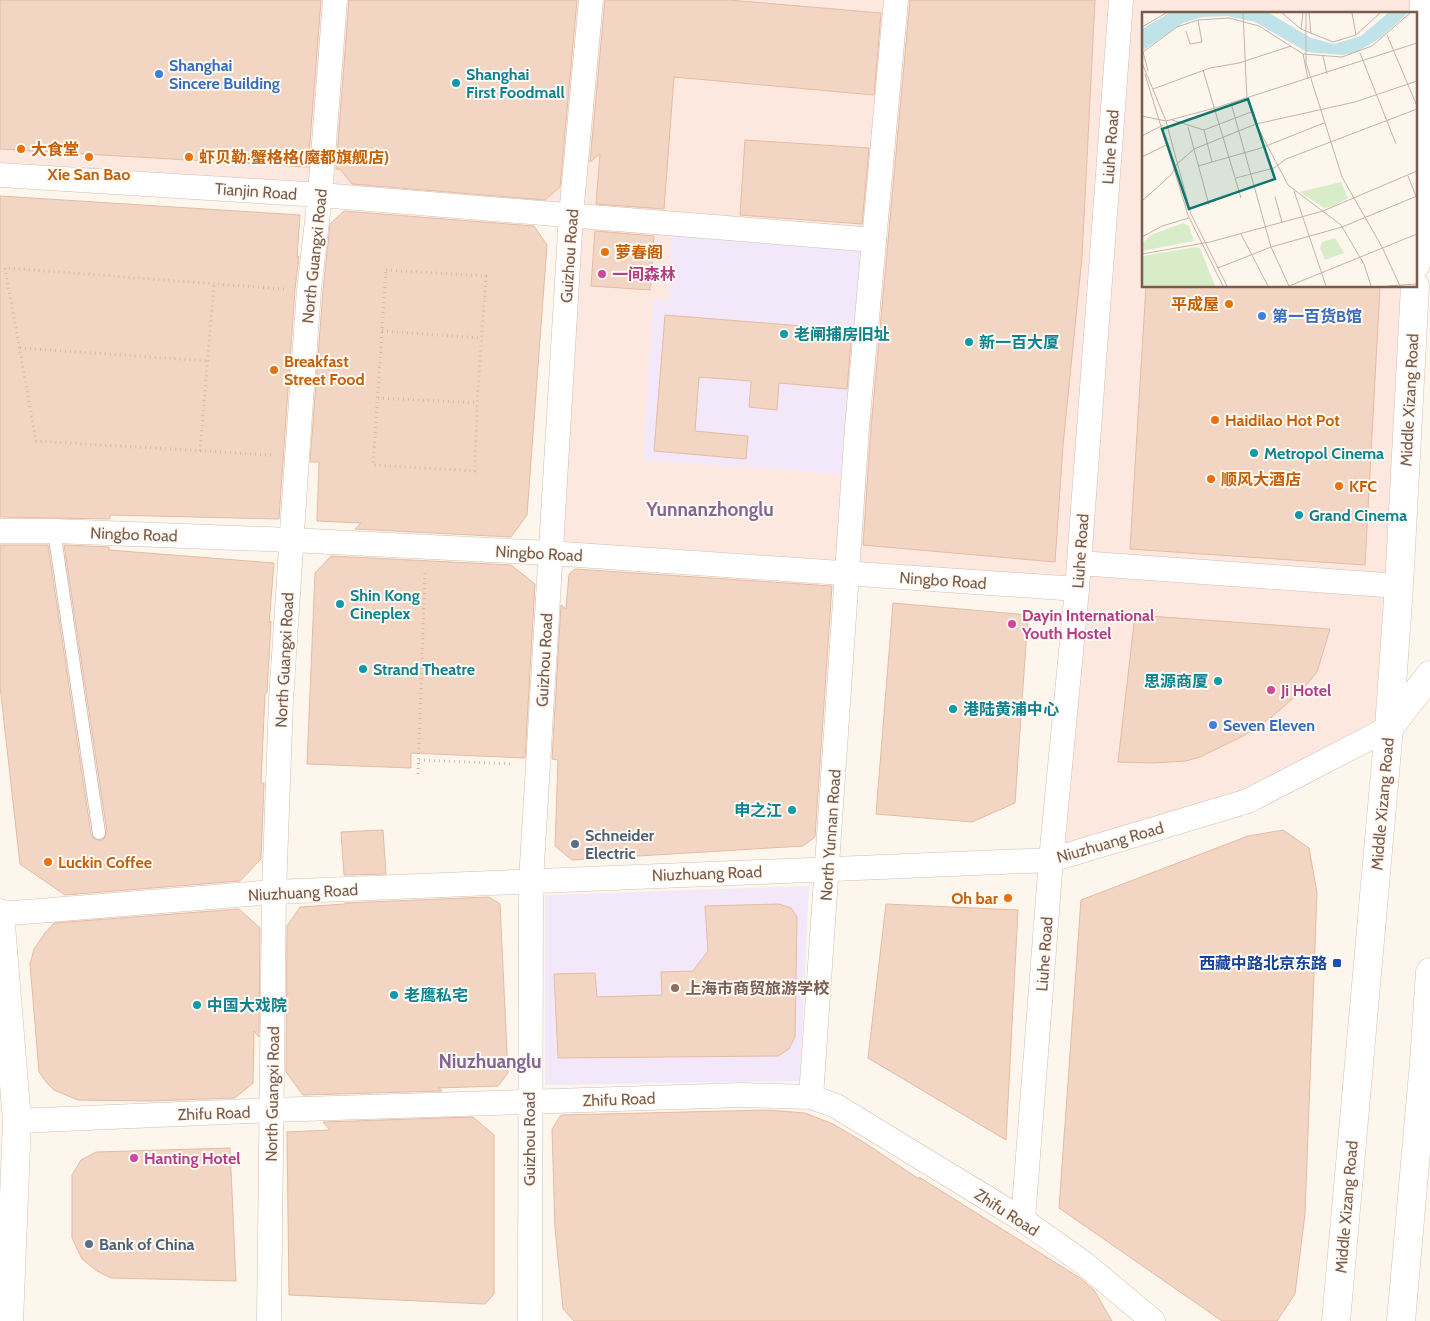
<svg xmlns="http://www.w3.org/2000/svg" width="1430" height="1321" viewBox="0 0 1430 1321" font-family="Cabin,'Noto Sans SC',sans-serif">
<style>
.commercial{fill:#fde8e0}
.education{fill:#f3e8fa}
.building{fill:#f3d5c3;stroke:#e6bba3}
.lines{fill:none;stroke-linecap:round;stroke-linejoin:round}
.lane-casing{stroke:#d1beb0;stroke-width:14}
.street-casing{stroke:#d1beb0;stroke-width:25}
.secondary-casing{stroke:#d6c0b0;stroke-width:29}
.path{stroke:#d9b8a5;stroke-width:3;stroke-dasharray:1 4;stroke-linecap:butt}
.lane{stroke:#fff;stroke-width:12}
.street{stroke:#fff;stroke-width:24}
.secondary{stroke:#fff;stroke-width:28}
.shop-dot{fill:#3f7fe0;stroke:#fffaf3;stroke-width:2}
.culture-dot{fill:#0f9aa8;stroke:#fffaf3;stroke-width:2}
.food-dot{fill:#e8710a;stroke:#fffaf3;stroke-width:2}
.hotel-dot{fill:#d1479c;stroke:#fffaf3;stroke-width:2}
.service-dot{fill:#5c6f8a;stroke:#fffaf3;stroke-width:2}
.transit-dot{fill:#1a4fb4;stroke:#fffaf3;stroke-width:2}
.education-dot{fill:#8d6e63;stroke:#fffaf3;stroke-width:2}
.labels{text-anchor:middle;stroke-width:4;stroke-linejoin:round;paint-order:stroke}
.shop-label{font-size:16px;font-weight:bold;fill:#366cbe;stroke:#fffaf3;text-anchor:start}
.culture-label{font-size:16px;font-weight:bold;fill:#0d838f;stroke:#fffaf3;text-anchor:start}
.street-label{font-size:16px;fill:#7a5c4d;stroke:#fffaf3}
.food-label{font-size:16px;font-weight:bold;fill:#c56008;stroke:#fffaf3;text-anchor:start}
.hotel-label{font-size:16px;font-weight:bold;fill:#b23c85;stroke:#fffaf3;text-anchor:start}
.service-label{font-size:16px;font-weight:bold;fill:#4e5e75;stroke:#fffaf3;text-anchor:start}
.transit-label{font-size:16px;font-weight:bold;fill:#164399;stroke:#fffaf3;text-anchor:end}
.education-label{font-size:16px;font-weight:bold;fill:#785e54;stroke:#fffaf3;text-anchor:start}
.quarter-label{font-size:19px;font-weight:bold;fill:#846695;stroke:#fffaf3}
.inset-road{fill:none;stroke:#c5b3a7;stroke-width:1}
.view{fill:#0f766e;fill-opacity:0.15;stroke:#0f766e;stroke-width:2.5}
.inset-edge{fill:none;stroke:#7a5c4d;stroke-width:2.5}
</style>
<rect width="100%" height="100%" fill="#fdf6ec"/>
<polygon class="commercial" points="0,0 1423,0 1416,14 1144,14 1144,286 1411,286 1389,728 1248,801 1057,858 1077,589 549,553 571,215 0,175"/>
<g class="education">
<polygon points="671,223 874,240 854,475 643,460 653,299 669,300"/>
<polygon points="809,886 800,1081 545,1085 545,895"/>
</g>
<g class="building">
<polygon points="0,0 321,0 308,167 0,149"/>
<polygon points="349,0 577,0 560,187 545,200 352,184 340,169 336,169"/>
<polygon points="605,0 729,0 881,13 874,95 674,77 664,209 596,204 600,154 590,162"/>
<polygon points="910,0 1095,0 1082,257 1063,445 1055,562 863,545 871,428"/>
<polygon points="745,140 869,148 862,224 740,215"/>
<polygon points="0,196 300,215 297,258 299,256 295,289 279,519 110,515 110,519 0,517"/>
<polygon points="344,211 534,226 547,245 527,515 511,537 355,529 361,523 317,521 319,462 310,462 323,291 330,224"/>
<polygon points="595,231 654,236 650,290 591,286"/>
<polygon points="1146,286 1380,286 1365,565 1130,549"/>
<polygon points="665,315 852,330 847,389 779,383 777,410 749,407 751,381 699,377 695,431 748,436 746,459 654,451"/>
<polygon points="0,545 48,545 91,834 93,838 100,841 104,839 107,832 64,545 109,547 109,550 274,563 269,623 271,621 267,693 265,693 261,783 264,783 261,859 240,881 65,895 20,864 0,686"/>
<polygon points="331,556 511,565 535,584 525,758 411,753 411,768 307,764 315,573"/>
<polygon points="575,569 832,586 815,837 803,846 572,860 555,846 558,760 552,759 561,605 566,609 569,574"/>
<polygon points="893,603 1028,615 1015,803 972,822 876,814"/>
<polygon points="1135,615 1330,629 1317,672 1302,690 1272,717 1243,736 1200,757 1186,761 1153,763 1118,762"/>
<polygon points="383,830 386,874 344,875 341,832"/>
<polygon points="1283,830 1309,848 1317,893 1305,1214 1295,1294 1277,1321 1222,1321 1059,1208 1081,900 1248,836"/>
<polygon points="489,897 500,904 508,1073 498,1086 438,1088 442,1091 303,1095 286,1072 287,926 300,907 345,904 345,903"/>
<polygon points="779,904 791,908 797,917 795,1037 789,1049 778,1056 558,1058 554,974 595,973 597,997 662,995 661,972 693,971 708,951 705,906"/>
<polygon points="886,904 1018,910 1006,1140 868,1058"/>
<polygon points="239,909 260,928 259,1037 254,1031 253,1083 235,1098 149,1101 78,1100 54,1090 46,1082 39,1072 30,964 34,949 45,933 54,923"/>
<polygon points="768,1110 805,1113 833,1124 865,1143 919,1179 919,1177 1080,1278 1094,1290 1112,1321 574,1321 563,1309 555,1228 552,1129 561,1115"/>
<polygon points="473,1117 494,1135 494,1294 485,1304 289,1295 287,1132 330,1130 323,1122"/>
<polygon points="230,1148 236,1281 111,1278 97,1271 82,1259 72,1238 72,1175 81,1160 96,1152"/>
</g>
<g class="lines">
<defs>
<polyline id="lane" points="54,531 99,833"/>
<g id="street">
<polyline points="0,175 320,195 874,240"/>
<polyline points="0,531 54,531 291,540 549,553 1077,589"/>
<polyline points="1079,563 1399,586"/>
<polyline points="0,914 274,892 1051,860 1248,801 1389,728"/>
<polyline points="811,1097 857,427 896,0"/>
<polyline points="17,1121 271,1110 742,1095 811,1097 836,1106 1023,1220 1085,1264 1153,1321"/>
<polyline points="1023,1220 1051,860 1077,589 1121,0"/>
<polyline points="269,1321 274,892 281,700 297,457 309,290 320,195 335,0"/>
<polyline points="530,1321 531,881 571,215 591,0"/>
</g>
<g id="secondary">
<polyline points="1416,264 1424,0"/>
<polyline points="1389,728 1430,675"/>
<polyline points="0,913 17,1121 9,1321"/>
<polyline points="1336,1321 1389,728 1399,586 1415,286"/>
<polyline points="1401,1321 1424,1062 1430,972"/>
</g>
</defs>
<use href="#lane" class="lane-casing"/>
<use href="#street" class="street-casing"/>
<use href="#secondary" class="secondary-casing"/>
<g class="path">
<polygon points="386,270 486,276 477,403 475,471 373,465"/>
<polyline points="382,331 481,338"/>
<polyline points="20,348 208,361"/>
<polyline points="378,398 477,403"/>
<polyline points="200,451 214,284"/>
<polyline points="271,455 36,441 5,268 284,289"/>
<polyline points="419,760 513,764"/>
<polyline points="418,774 425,573"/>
</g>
<use href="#lane" class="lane"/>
<use href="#street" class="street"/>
<use href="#secondary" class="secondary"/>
</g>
<g class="shop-dot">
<circle cx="159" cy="74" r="5"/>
<circle cx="1262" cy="316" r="5"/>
<circle cx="1213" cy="725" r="5"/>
</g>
<g class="culture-dot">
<circle cx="456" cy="83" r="5"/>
<circle cx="784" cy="334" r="5"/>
<circle cx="969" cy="342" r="5"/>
<circle cx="1254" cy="453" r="5"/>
<circle cx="1299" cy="515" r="5"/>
<circle cx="340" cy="604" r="5"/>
<circle cx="363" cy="669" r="5"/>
<circle cx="1218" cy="681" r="5"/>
<circle cx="953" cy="709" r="5"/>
<circle cx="792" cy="810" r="5"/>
<circle cx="394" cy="995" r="5"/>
<circle cx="197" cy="1005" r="5"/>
</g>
<g class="food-dot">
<circle cx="21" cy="149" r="5"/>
<circle cx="89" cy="157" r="5"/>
<circle cx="189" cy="157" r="5"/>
<circle cx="605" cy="252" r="5"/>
<circle cx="1229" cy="304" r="5"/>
<circle cx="274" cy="370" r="5"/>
<circle cx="1215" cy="420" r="5"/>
<circle cx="1211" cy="479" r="5"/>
<circle cx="1339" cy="486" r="5"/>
<circle cx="48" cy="862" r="5"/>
<circle cx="1008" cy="898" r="5"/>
</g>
<g class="hotel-dot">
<circle cx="602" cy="274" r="5"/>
<circle cx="1012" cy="624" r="5"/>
<circle cx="1271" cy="690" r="5"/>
<circle cx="134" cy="1158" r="5"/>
</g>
<g class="service-dot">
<circle cx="575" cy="844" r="5"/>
<circle cx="89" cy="1244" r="5"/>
</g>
<rect class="transit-dot" x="1332" y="958" width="10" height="10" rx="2.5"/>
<circle class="education-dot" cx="675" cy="988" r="5"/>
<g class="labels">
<g class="shop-label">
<text x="169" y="71">Shanghai<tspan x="169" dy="18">Sincere Building</tspan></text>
<text x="1272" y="322">第一百货B馆</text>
<text x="1223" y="731">Seven Eleven</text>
</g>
<g class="culture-label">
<text x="466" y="80">Shanghai<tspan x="466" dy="18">First Foodmall</tspan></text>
<text x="794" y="340">老闸捕房旧址</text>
<text x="979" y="348">新一百大厦</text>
<text x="1264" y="459">Metropol Cinema</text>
<text x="1309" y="521">Grand Cinema</text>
<text x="350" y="601">Shin Kong<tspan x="350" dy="18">Cineplex</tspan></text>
<text x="373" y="675">Strand Theatre</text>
<text x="1208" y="687" text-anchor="end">思源商厦</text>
<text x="963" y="715">港陆黄浦中心</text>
<text x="782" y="816" text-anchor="end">申之江</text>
<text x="404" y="1001">老鹰私宅</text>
<text x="207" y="1011">中国大戏院</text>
</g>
<g class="street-label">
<text transform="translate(1110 147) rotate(-86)" y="6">Liuhe Road</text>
<text transform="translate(256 191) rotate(4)" y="6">Tianjin Road</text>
<text transform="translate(314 256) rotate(-84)" y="6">North Guangxi Road</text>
<text transform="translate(569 256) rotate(-86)" y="6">Guizhou Road</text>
<text transform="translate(1409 400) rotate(-87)" y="6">Middle Xizang Road</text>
<text transform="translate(134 534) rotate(2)" y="6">Ningbo Road</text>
<text transform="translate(1080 551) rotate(-86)" y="6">Liuhe Road</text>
<text transform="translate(539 553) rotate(3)" y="6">Ningbo Road</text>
<text transform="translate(943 580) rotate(4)" y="6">Ningbo Road</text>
<text transform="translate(284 660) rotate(-87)" y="6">North Guangxi Road</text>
<text transform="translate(544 660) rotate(-87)" y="6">Guizhou Road</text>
<text transform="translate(1382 804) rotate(-85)" y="6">Middle Xizang Road</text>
<text transform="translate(830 835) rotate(-86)" y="6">North Yunnan Road</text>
<text transform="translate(1110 842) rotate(-16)" y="6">Niuzhuang Road</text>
<text transform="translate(707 873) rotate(-2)" y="6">Niuzhuang Road</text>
<text transform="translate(303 892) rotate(-3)" y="6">Niuzhuang Road</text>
<text transform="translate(1044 954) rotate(-86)" y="6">Liuhe Road</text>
<text transform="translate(272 1094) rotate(-89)" y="6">North Guangxi Road</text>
<text transform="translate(619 1099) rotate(-2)" y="6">Zhifu Road</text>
<text transform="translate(214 1113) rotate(-2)" y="6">Zhifu Road</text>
<text transform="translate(529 1139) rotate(-90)" y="6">Guizhou Road</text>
<text transform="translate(1346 1207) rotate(-85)" y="6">Middle Xizang Road</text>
<text transform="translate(1007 1212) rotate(33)" y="6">Zhifu Road</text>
</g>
<g class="food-label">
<text x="31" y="155">大食堂</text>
<text x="199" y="163">虾贝勒·蟹格格(魔都旗舰店)</text>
<text x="89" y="180" text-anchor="middle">Xie San Bao</text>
<text x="615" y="258">萝春阁</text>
<text x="1219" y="310" text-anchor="end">平成屋</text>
<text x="284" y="367">Breakfast<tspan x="284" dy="18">Street Food</tspan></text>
<text x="1225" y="426">Haidilao Hot Pot</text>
<text x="1221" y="485">顺风大酒店</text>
<text x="1349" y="492">KFC</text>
<text x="58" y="868">Luckin Coffee</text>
<text x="998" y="904" text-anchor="end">Oh bar</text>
</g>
<g class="hotel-label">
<text x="612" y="280">一间森林</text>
<text x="1022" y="621">Dayin International<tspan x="1022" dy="18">Youth Hostel</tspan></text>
<text x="1281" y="696">Ji Hotel</text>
<text x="144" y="1164">Hanting Hotel</text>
</g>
<g class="service-label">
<text x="585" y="841">Schneider<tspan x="585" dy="18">Electric</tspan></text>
<text x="99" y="1250">Bank of China</text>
</g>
<g class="transit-label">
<text x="1327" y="969">西藏中路北京东路</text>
</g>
<g class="education-label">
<text x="685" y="994">上海市商贸旅游学校</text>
</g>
<g class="quarter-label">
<text x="710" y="516">Yunnanzhonglu</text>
<text x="490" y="1068">Niuzhuanglu</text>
</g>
</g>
<g transform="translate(1142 12)">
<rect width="275" height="275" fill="#fdf6ec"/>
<path d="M199,170l7,16 -15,8 -9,2 -24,-16zM41,211l6,3 5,15 -52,10v-8l9,-8zM193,226l9,15 -19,7 -5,-12 2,-6zM54,235l4,1 15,38h-73v-30z" fill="#d8ecc9"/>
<path d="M27,1h100l42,25 23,6 27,-8 27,-23h20l-28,25 -23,14 -14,3 -36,-3 -52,-30 -27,-6 -26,1 -19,6 -41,28v-22z" fill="#bfe3e8"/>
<path class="inset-road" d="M101,1l4,86 9,25 32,61 53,40 23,39 7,22M140,1l19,16 32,13 23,-7 24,-22M164,1v50l36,114 40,70 18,39M167,1l2,21M210,1l4,22M0,15l24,-14M159,17l2,-16M44,19l4,13 12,-2 -4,-22M245,23l30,71M1,40l34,-25 21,-7 31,-2 30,8 44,28 39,3 30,-11 38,-33M1,40l5,19M218,41l36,91M161,42l5,25M181,44l4,18M0,51l24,58 25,93 36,72M61,58l38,128M3,62l43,141 35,71M11,77l57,-21 29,-5 52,-17M89,91l40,144 18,39M0,104l24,5 49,-13 202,-65M30,108l32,10 47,-18M46,115l21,78M62,118l8,32M0,124l21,-11M0,145l24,-12M56,154l63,-18 63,-25M266,164l8,20M94,166l38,-10 12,-9 131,-50M152,179l32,95M133,185l7,25M0,189l29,-26 6,-11 17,-15 62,-25 99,-22 62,-21M99,222l27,52M0,225l20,-11 27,-8M0,242l68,-12 113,-31 94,-40M76,256l53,-21 71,-20 75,-31M147,274l128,-52M246,274l29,-2"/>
<path class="view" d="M106,87l27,80 -86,30 -27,-80z"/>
<rect width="275" height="275" class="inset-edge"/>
</g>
</svg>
